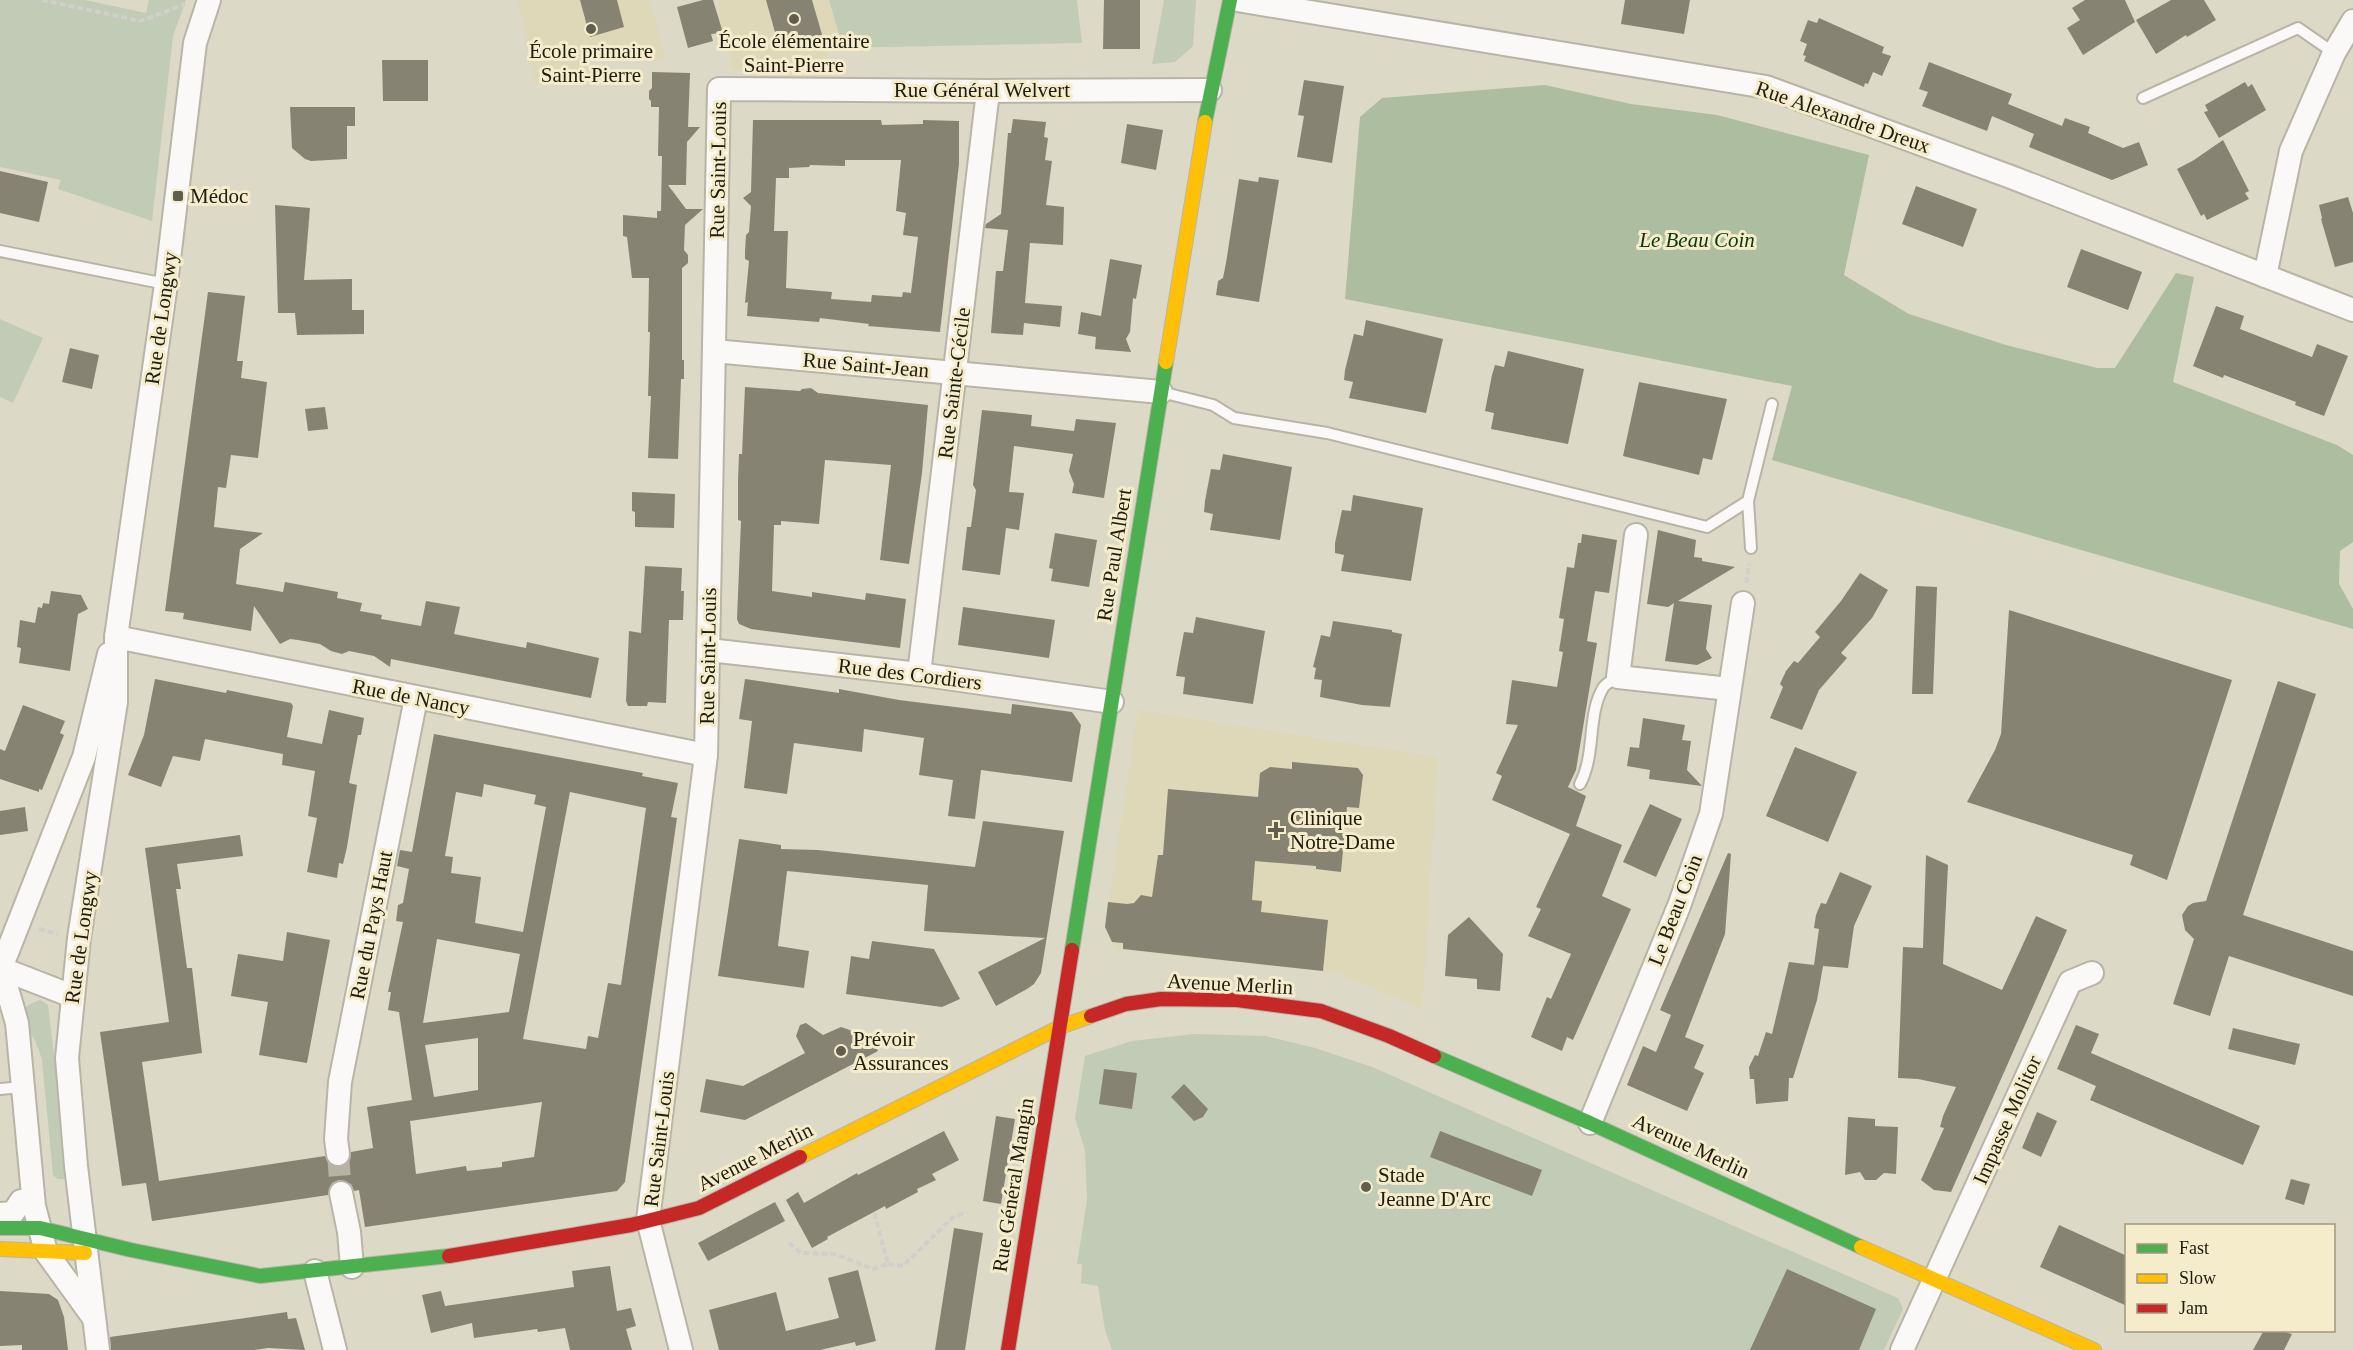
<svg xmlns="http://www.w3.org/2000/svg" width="2353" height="1350" viewBox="0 0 2353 1350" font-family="Georgia,serif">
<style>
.built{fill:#ded7b8}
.green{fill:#c2cbb6}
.forest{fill:#acbda0}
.building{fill:#878372;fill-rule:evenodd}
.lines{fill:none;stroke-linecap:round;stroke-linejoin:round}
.street-tunnel{stroke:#b7b3a2;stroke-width:22;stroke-dasharray:22 11;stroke-linecap:butt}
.lane-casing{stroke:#b8b5a6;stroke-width:14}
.street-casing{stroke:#b8b5a6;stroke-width:26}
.fast-casing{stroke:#b8b5a6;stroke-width:16}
.slow-casing{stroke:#b8b5a6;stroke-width:16}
.jam-casing{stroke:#b8b5a6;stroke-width:16}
.path{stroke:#d0cfca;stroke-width:4;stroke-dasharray:6 3;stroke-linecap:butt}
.lane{stroke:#faf9f7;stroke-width:10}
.street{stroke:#faf9f7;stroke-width:22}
.fast{stroke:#4caf50;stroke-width:14}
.slow{stroke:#ffc107;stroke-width:14}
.jam{stroke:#c62828;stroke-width:14}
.poi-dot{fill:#615e4f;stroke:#f4ecca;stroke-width:2}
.labels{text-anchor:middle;stroke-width:6;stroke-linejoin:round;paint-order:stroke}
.poi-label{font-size:21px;fill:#1e1b0f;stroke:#f4ecca;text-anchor:start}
.street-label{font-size:21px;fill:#1e1b0f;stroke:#f4ecca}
.park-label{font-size:21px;font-style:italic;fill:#053b08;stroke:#f4ecca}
</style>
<rect width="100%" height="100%" fill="#ddd9c7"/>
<g class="built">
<polygon points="518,0 650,0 666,61 587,58 590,82 534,83"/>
<polygon points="718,0 829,0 843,48 826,49 829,62 822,69 732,70 716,10 720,6"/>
<polygon points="1138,710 1438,757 1422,1009 1338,973 1115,949 1105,927"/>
</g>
<g class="green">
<polygon points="0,0 85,0 146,13 149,0 186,0 173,36 152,221 58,189 61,180 0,167"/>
<polygon points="829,0 1077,0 1082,43 843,48"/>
<polygon points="1164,0 1196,0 1193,46 1175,62 1152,64"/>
<polygon points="0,319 43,338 13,403 0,397"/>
<path d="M40,1000l8,5 20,169 -4,5h-6l-5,-4 -11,-115c-2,-6 -4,-13 -7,-19 -10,-18 -24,-32 5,-41z"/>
<polygon points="1194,1034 1266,1036 1315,1048 1372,1067 1898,1298 1903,1309 1884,1350 1112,1350 1105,1330 1098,1286 1081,1283 1082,1264 1077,1264 1087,1200 1085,1150 1075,1118 1085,1056 1132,1041"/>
</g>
<polygon class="forest" points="1545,85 1631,104 1717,115 1869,155 1844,275 1909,314 2006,345 2097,368 2115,368 2176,273 2194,277 2173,382 2337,445 2353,455 2353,542 2340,551 2339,584 2353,609 2353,629 1772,460 1792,386 1345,299 1360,117 1382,98"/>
<g class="building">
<polygon points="580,0 617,0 624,27 590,37"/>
<polygon points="703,0 713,0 723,33 711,34 713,41 688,48 677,7"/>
<polygon points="766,0 812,0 823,38 780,50"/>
<polygon points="1104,0 1140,0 1140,49 1103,49"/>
<polygon points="1625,0 1690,0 1684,34 1621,24"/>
<polygon points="2085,0 2125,0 2135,22 2083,55 2067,28 2080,20 2072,8"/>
<polygon points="2171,0 2204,0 2216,20 2187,37 2186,35 2156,54 2136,20"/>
<polygon points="1819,18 1884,47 1882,53 1891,56 1882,76 1873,72 1868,84 1865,83 1864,87 1804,61 1806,56 1803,55 1807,44 1800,41 1808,20 1817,23"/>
<polygon points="382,60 428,60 428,101 383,101"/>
<polygon points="1929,62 2012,94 2008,104 2062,126 2065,118 2090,127 2088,133 2123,148 2139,142 2148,165 2112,180 2029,147 2034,134 1992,116 1987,131 1922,106 1928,92 1919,89"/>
<polygon points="652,72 690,73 688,127 700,127 687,142 686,185 668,185 686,209 703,209 685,225 684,250 688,255 688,263 682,268 682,360 684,360 684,379 681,379 678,459 648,458 651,396 648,396 650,332 648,332 649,278 632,278 627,237 623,236 623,215 657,218 657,211 661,211 662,156 658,156 659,107 651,107 651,101 649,99 649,91 652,88"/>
<polygon points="1304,80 1344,86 1332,163 1297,157 1304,116 1298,115"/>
<polygon points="2245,82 2248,87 2252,84 2266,110 2219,138 2204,112 2208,111 2205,105"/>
<polygon points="290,107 355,107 355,126 347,126 347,159 311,161 305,159 292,148"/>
<polygon points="1013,119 1046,122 1044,137 1048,138 1045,160 1052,161 1046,205 1064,207 1063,245 1030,243 1025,303 1062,306 1060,327 1024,323 1023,335 991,333 996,271 1003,271 1008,230 985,228 986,224 1001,214 1008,133 1011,133"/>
<path d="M753,120h128l1,5 41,-1v-4l36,1v43l-19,168 -72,-6 1,-2 -49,-6 -1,4 -72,-6 1,-14 -3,1 4,-42 -4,-2v-8l1,-16 3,-3 2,-26 -8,-8 8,-6zM845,160h56l-5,51 10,2 -3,22 15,2 -7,56 -8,-1 -1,5 -30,-2 -1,7 -40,-3 1,-7 -46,-4 2,-57h-14l2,-53h13v-10l20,-1 1,-2 35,1z"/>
<polygon points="1127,124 1163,130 1156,170 1121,163"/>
<polygon points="2223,140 2249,191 2245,193 2249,199 2207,220 2204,214 2201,216 2177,169 2194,160"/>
<polygon points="0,171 48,182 39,222 0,213"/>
<polygon points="1259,177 1279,180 1259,302 1216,295 1218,281 1223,278 1226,263 1239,179 1258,182"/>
<polygon points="1916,186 1977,209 1963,247 1902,224"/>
<polygon points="2348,197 2353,213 2353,262 2335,267 2321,219 2322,218 2319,205"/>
<polygon points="275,205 310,208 304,280 352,279 352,310 364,310 364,334 297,335 295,313 278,313"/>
<polygon points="2081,249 2142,272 2128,310 2067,287"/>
<polygon points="1110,259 1142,265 1136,299 1133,298 1130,332 1126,339 1131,352 1095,349 1096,337 1078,334 1081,312 1101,316"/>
<polygon points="208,292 245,296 237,361 243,361 241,378 267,382 258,458 231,455 226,488 218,487 214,527 263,533 240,549 236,584 283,592 285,582 338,592 337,598 362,603 360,611 382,615 381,619 421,626 426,601 460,607 454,634 526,648 527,642 599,658 591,698 391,659 390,667 374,656 349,651 342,654 331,651 320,644 298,640 290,639 280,644 254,606 251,631 183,619 184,613 165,611"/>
<polygon points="2216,306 2244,316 2240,329 2312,357 2317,344 2348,356 2324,416 2295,405 2296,402 2224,375 2223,378 2193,366"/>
<polygon points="1366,320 1443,339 1426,413 1349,398 1353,382 1344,380 1345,370 1354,334 1363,336"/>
<polygon points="70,348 99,355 92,389 62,382"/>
<polygon points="1508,351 1584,369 1568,444 1491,429 1494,413 1485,411 1492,375 1495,365 1504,367"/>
<polygon points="1639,382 1727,399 1712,460 1703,458 1699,475 1623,456"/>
<polygon points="745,387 800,391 802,389 811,388 818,393 928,405 922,473 909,564 880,560 891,465 825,460 819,524 781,521 781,525 774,525 772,591 812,597 812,592 865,600 866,593 906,599 900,648 751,629 739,624 737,619 741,521 738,520 738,481 739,454 742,454"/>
<polygon points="325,407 328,429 308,431 305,409"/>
<polygon points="982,410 1032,415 1031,426 1074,431 1076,419 1116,423 1104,498 1072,493 1074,484 1069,471 1073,454 1014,446 1009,492 1024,493 1019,530 1006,528 1000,575 962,570 967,527 971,527 976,490 973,485"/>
<polygon points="1223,454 1292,467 1280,540 1210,530 1213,514 1204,512 1205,501 1211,469 1220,470"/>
<polygon points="632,492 675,494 674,528 635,527 635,512 632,511"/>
<polygon points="1353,495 1423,508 1411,581 1341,571 1344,555 1335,553 1335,543 1342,510 1351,511"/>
<polygon points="1658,530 1696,540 1694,557 1702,558 1702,561 1735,567 1678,601 1712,605 1706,649 1712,658 1697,665 1665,661 1674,603 1668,607 1647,604"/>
<polygon points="1055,533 1097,540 1089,587 1051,581 1053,569 1049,568"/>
<polygon points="1582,534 1617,540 1609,593 1595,591 1587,641 1597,643 1576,770 1568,787 1586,796 1576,826 1622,845 1602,896 1631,909 1573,1040 1567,1037 1562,1051 1531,1037 1547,997 1551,999 1571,954 1528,936 1541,909 1536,907 1570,834 1492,800 1502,776 1496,773 1518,725 1506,724 1512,680 1557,687 1563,652 1559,651 1564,619 1559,618 1567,567 1574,568 1578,543 1581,543"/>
<polygon points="645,566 682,568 681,591 684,591 683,620 669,620 666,703 648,702 647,706 628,706 626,701 629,631 641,633"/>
<polygon points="1860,573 1888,590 1872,618 1841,653 1847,658 1819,690 1802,730 1770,718 1783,687 1780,684 1786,671 1794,661 1798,663 1820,637 1815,632 1841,601"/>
<polygon points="1916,586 1937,587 1933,694 1912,694"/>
<polygon points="51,591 81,595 88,609 78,614 70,671 19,663 21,648 17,647 20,620 35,623 38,607 42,608 43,603 49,604"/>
<polygon points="963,607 1055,620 1049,658 958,645"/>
<polygon points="2009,610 2232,680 2167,880 2130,865 2133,855 1967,802 1995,750 2001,734"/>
<polygon points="1196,617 1265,631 1253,704 1183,694 1185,677 1176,676 1178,664 1184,632 1193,633"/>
<polygon points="1333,621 1392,630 1392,632 1402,634 1390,707 1362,705 1320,697 1322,680 1314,679 1316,668 1313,667 1321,635 1330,637"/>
<polygon points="155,679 226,693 227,690 291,703 293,706 287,737 322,744 329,710 364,718 361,735 358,735 349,783 357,785 347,847 343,864 339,863 337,878 307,872 317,818 308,816 315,771 282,765 283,754 205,739 200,761 173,756 161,787 128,775 144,735"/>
<polygon points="745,679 839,693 839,689 899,700 1011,714 1012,704 1072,712 1081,725 1072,782 981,770 975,819 948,816 953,780 919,775 924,738 864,729 862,752 794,743 787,794 744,788 752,721 739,719"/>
<polygon points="2278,681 2316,694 2243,915 2353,951 2353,996 2229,956 2210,1016 2173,1004 2194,939 2185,930 2182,915 2188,906 2193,903 2206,901"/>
<polygon points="23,705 65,721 60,733 64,735 42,790 39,789 39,792 0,779 0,749 5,751"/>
<polygon points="1643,718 1685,725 1682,740 1691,741 1687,770 1702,786 1649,779 1650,770 1627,766 1630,747 1639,748"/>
<path d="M434,734l209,39 -1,3 36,7 -7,34 6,1 -52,364 -8,9 -252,36 -6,-37 -5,1 -3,-7 -12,-4 -7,3 -4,12 -176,26 -6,-38 -24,3 -22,-154 69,-10 -24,-174 95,-13 3,21 -66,8 4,25h-5l11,79h5l10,85 -60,9 17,119 166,-25 7,10 8,1 10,-7 1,-8 22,-4 -6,-41 45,-7 -13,-88 -11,-2 3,-18h-3l15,-70 -7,-1 2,-16 5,-2 6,-34 -12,-3 3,-16 12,2zM484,784l52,11 -2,9 12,3 -23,125 -48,-9 6,-46 -30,-4 2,-16 -8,-1 11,-64 26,5zM570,792l76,16 -25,177 -13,-2 -10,55 -10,-2 -2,13 -63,-10zM437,939l83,15 -11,58 -86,11zM478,1038v52l-44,7 -9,-52zM542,1102l-8,55 -32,5v5l-35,4 -1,-5 -50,8 -6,-53z"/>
<polygon points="1795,747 1857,772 1828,842 1766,816"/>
<polygon points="1292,762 1358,768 1363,775 1359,808 1347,807 1341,872 1316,869 1316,866 1255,861 1252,900 1262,901 1261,912 1328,920 1323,971 1123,949 1123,943 1112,942 1105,927 1108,902 1127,904 1134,903 1141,895 1152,897 1158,855 1163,855 1168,789 1258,797 1260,773 1270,767 1292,769"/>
<polygon points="1650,804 1682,819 1656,877 1623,862"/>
<polygon points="25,807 28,831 0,835 0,811"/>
<polygon points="983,821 1064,831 1041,973 1034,984 1027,989 996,1006 978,972 1045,938 924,931 928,885 787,871 778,946 809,951 804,988 718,976 739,839 781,845 781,849 818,850 975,867"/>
<polygon points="1728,853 1731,854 1725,934 1685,1037 1704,1045 1694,1068 1704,1073 1687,1111 1627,1085 1643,1046 1656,1052 1671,1015 1660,1010"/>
<polygon points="1926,855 1948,865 1943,964 2002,990 2036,916 2067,930 1951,1192 1934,1190 1921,1180 1944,1128 1940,1127 1943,1116 1956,1087 1918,1079 1898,1078 1903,947 1923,948"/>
<polygon points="1840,872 1872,886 1854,926 1848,968 1823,966 1817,1000 1793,1078 1789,1078 1788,1101 1756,1104 1754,1079 1750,1079 1749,1067 1755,1055 1758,1056 1766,1032 1772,1034 1789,962 1814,965 1819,929 1814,928 1816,915 1821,903 1826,904"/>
<polygon points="1469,917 1503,954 1500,991 1477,989 1477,979 1445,976 1448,935"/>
<polygon points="287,932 330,940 307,1063 259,1055 268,1002 231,996 238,954 283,961"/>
<polygon points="872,941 934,949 960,999 942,1007 846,994 851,956 869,959"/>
<polygon points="806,1023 823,1035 841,1027 870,1037 878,1051 745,1120 700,1112 706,1079 743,1086 805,1053 796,1036 800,1025"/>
<polygon points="2076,1025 2099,1034 2091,1053 2260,1126 2243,1165 2090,1100 2096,1086 2057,1069"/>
<polygon points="2233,1028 2300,1044 2295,1065 2228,1049"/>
<polygon points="1104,1069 1137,1073 1132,1109 1099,1104"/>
<polygon points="1184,1084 1208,1109 1203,1117 1194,1121 1171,1097"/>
<polygon points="2037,1112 2057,1121 2041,1157 2022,1148"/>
<polygon points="996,1116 1015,1119 1001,1204 983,1201"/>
<polygon points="1848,1117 1875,1119 1875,1126 1898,1127 1896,1174 1884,1173 1876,1180 1865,1180 1860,1172 1845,1175"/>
<polygon points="944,1131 959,1160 932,1174 936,1180 917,1189 918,1192 886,1209 885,1206 827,1237 828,1239 812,1248 786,1200 798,1192 804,1203 857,1173 858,1175"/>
<polygon points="1440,1131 1542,1170 1532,1196 1430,1157"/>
<polygon points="2291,1179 2310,1184 2304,1205 2285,1199"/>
<polygon points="775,1202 785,1221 708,1261 698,1243"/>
<polygon points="2059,1225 2127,1256 2127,1306 2040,1267"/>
<polygon points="954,1228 983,1233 965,1350 935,1350"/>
<polygon points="610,1266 617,1311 631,1308 636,1326 626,1329 632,1350 570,1350 565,1328 538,1332 537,1329 474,1338 472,1323 431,1333 422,1295 441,1291 445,1306 574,1287 572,1271"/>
<polygon points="1787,1269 1876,1309 1859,1350 1750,1350"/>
<polygon points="858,1270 876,1341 856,1346 855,1342 820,1350 719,1350 709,1310 776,1292 786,1331 839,1318 828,1278"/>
<polygon points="0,1291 49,1294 58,1300 64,1317 68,1350 22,1350 22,1345 0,1346"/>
<polygon points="287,1312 288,1319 296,1318 305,1350 268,1348 254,1350 111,1350 110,1337"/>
<polygon points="2264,1330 2277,1330 2292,1334 2284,1350 2253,1350"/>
</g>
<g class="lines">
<polyline class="street-tunnel" points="338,1154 341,1193"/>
<defs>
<g id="lane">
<polyline points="2143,98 2298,28 2334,53"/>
<polyline points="0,251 166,284"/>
<polyline points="1165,393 1213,405 1234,418 1327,433 1707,527 1748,501 1772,404"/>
<polyline points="1748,501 1751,548"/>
<path d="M1580,784c16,-30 7,-69 23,-96 3,-5 10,-8 15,-11"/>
<polyline points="0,1089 11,1088"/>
</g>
<g id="street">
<polyline points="1237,0 1766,87 2011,177 2353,310"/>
<polyline points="2265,276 2291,151 2334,53 2353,21"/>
<polyline points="714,351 1161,392"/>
<polyline points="1636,535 1618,677 1729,689"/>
<polyline points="116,637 706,755"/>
<polyline points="709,650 919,674 1112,702"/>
<polyline points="919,674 988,91"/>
<polyline points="0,968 72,996"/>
<polyline points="1590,1123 1679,906 1711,814 1743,603"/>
<polyline points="338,1154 336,1139 340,1082 416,698"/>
<polyline points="341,1193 349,1232 352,1267"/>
<polyline points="0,1214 13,1213 21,1201"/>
<polyline points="315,1271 335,1350"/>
<polyline points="93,1317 46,1252 34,1206 17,1023 1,968 84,757 109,654"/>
<polyline points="98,1350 76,1166 67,1058 79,938 116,702 116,637 166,284 195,43 209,0"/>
<polyline points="681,1350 648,1220 706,755 719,89 988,91 1210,90"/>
<polyline points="1902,1350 2070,982 2092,973"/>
</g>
<g id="fast">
<polyline points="1205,122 1230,0"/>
<polyline points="1072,950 1166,362"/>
<polyline points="1434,1056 1590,1123 1861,1247"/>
<polyline points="0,1228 40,1228 131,1250 260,1276 449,1256"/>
</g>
<g id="slow">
<polyline points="1166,362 1205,122"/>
<polyline points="800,1157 1060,1027 1091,1016"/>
<polyline points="1861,1247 2094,1350"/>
<polyline points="0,1249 85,1253"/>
</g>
<g id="jam">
<polyline points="1091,1016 1126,1004 1161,999 1237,1000 1321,1011 1389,1036 1434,1056"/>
<polyline points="449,1256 631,1225 699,1208 800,1157"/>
<polyline points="1008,1350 1072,950"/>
</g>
</defs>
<use href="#lane" class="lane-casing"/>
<use href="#street" class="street-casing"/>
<use href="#fast" class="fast-casing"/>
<use href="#slow" class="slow-casing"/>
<use href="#jam" class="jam-casing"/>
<g class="path">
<polyline points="42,0 141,21 185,4"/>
<polyline points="1746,583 1749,564"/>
<polyline points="39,929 58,934"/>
<polyline points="789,1243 801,1253 835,1254 873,1269 888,1264 874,1212"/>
<polyline points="888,1264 903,1266 952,1218 967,1212"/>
</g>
<use href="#lane" class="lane"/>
<use href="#street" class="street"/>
<use href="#fast" class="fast"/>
<use href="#slow" class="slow"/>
<use href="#jam" class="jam"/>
</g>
<g class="poi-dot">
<circle cx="794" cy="19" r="6"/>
<circle cx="591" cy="29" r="6"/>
<rect x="172" y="190" width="12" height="12" rx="3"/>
<path d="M1273 821h6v6h6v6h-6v6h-6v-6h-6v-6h6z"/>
<circle cx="841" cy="1051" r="6"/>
<circle cx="1366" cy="1187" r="6"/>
</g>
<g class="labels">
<g class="poi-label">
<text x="794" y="48" text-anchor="middle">École élémentaire<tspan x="794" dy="24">Saint-Pierre</tspan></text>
<text x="591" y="58" text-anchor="middle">École primaire<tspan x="591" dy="24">Saint-Pierre</tspan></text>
<text x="190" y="203">Médoc</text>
<text x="1290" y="825">Clinique<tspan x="1290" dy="24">Notre-Dame</tspan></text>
<text x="853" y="1046">Prévoir<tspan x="853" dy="24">Assurances</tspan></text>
<text x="1378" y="1182">Stade<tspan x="1378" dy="24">Jeanne D'Arc</tspan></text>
</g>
<g class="street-label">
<text x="982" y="97">Rue Général Welvert</text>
<text transform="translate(1843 117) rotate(19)" y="7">Rue Alexandre Dreux</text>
<text transform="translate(718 170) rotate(-89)" y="7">Rue Saint-Louis</text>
<text transform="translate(161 318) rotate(-82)" y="7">Rue de Longwy</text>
<text transform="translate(866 365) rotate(5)" y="7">Rue Saint-Jean</text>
<text transform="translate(954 383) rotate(-83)" y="7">Rue Sainte-Cécile</text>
<text transform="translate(1114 555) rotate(-81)" y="7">Rue Paul Albert</text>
<text transform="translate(708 656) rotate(-89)" y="7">Rue Saint-Louis</text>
<text transform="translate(910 674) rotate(7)" y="7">Rue des Cordiers</text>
<text transform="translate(411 697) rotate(11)" y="7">Rue de Nancy</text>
<text transform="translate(1675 910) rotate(-69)" y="7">Le Beau Coin</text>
<text transform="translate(371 925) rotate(-79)" y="7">Rue du Pays Haut</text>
<text transform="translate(81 937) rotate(-82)" y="7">Rue de Longwy</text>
<text transform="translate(1230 984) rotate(3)" y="7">Avenue Merlin</text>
<text transform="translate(2007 1120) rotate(-66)" y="7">Impasse Molitor</text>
<text transform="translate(659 1139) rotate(-83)" y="7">Rue Saint-Louis</text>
<text transform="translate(1691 1146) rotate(25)" y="7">Avenue Merlin</text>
<text transform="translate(755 1157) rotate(-27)" y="7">Avenue Merlin</text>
<text transform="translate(1013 1185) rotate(-81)" y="7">Rue Général Mangin</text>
</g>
<g class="park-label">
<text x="1697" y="247">Le Beau Coin</text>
</g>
</g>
<rect x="2125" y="1224" width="210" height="108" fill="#f4ecca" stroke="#9e987f" stroke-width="1.5"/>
<rect x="2137" y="1244" width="30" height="9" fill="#4caf50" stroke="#9e987f" stroke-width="1.5"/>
<text x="2179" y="1254" font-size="18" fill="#1e1b0f">Fast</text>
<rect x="2137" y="1274" width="30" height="9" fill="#ffc107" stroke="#9e987f" stroke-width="1.5"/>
<text x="2179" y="1284" font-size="18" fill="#1e1b0f">Slow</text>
<rect x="2137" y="1304" width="30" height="9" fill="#c62828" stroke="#9e987f" stroke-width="1.5"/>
<text x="2179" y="1314" font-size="18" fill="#1e1b0f">Jam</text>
</svg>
